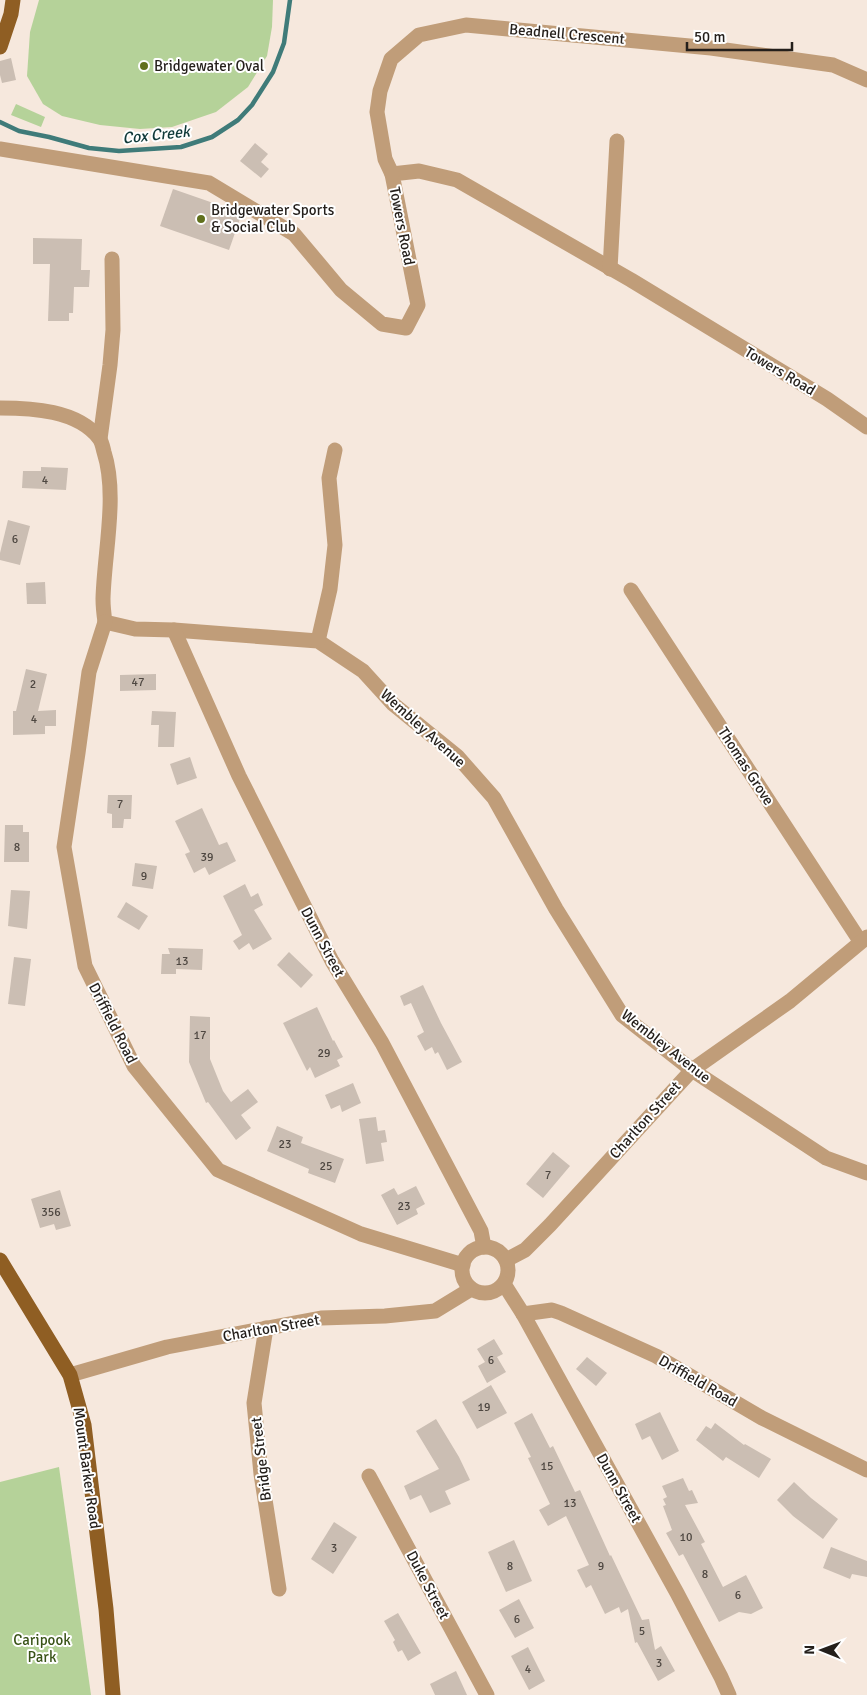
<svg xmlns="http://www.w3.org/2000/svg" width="867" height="1695" viewBox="0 0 867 1695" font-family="Signika,sans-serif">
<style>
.green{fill:#b5d299}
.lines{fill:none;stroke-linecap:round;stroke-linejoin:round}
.stream{stroke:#3f7b79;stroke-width:4.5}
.building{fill:#cbbeb3}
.minor{stroke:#c09d79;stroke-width:15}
.major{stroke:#8f5e23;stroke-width:15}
.poi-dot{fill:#61701d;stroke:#fff;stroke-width:2}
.labels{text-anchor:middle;stroke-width:4;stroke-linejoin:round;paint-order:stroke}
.number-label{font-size:12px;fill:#4e4741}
.street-label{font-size:15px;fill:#241f1b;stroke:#fff}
.poi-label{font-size:15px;fill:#241f1b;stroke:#fff;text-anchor:start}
.park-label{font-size:15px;fill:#395317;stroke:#fff}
.water-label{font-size:16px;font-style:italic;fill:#103a3a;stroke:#fff}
</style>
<rect width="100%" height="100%" fill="#f6e8dd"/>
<g class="green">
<polygon points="39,0 273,0 272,27 267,56 248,87 216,112 172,127 140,129 100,125 62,116 43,104 27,76 30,32"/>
<polygon points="16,104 45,117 41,127 11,115"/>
<polygon points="59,1467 91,1695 0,1695 0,1482"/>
</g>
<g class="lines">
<polyline class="stream" points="0,122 19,131 49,137 89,148 119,151 181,147 212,137 238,120 252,105 273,72 284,43 290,0"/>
</g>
<g class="building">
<polygon points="11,58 16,80 2,83 0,75 0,61"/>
<polygon points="255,143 268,154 261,162 269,169 261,178 240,161"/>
<polygon points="173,189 242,213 229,250 160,226"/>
<polygon points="33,238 82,239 81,270 90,270 89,287 74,287 73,313 69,313 69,321 48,321 50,264 33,264"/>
<polygon points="41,467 68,468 66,490 22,488 23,471 41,471"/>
<polygon points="8,520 30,526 20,565 0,560 0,553"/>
<polygon points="45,582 46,604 27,604 26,583"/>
<polygon points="26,669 47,674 38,711 56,710 56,726 45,726 45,734 13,735 13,711 16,711"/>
<polygon points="156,674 156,690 120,691 120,675"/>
<polygon points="152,711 176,712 174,747 158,747 159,725 151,725"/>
<polygon points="190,757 197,778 177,785 170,764"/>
<polygon points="108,795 132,795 131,819 124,819 123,828 112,828 112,814 107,813"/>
<polygon points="202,808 219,845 227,842 236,861 209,875 205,867 194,873 185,854 190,852 175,821"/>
<polygon points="5,825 23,825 23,832 29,832 29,862 4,862"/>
<polygon points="135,863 157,866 153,889 132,886"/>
<polygon points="245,884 251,897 258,893 263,905 254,910 272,939 253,950 249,943 239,950 233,941 242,935 223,896"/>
<polygon points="11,890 30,891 27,929 8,926"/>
<polygon points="126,902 148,916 139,930 117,917"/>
<polygon points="168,948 203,949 202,970 176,969 176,974 161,974 162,954 170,954"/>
<polygon points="289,952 313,975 301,988 277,965"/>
<polygon points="14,957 31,959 25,1006 8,1004"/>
<polygon points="423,985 441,1023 462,1062 447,1070 438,1052 435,1054 432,1047 425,1051 417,1036 424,1032 411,1003 404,1006 400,996"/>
<polygon points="317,1007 333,1041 334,1040 343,1057 337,1060 340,1066 315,1078 310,1067 307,1071 283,1023"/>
<polygon points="190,1016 210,1017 210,1059 223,1091 231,1102 248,1089 258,1102 241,1115 251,1128 236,1140 208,1102 206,1103 189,1062"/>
<polygon points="353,1083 361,1103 342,1112 340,1105 331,1109 325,1095"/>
<polygon points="376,1117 378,1131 385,1130 387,1142 381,1143 384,1161 366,1164 359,1119"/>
<polygon points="277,1126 303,1137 301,1143 344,1159 335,1183 308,1173 309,1169 267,1151"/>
<polygon points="553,1152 570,1166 543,1198 526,1184"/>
<polygon points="416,1186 425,1204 416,1209 418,1214 397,1225 381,1195 394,1188 398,1195"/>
<polygon points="60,1190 71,1226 56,1230 54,1224 40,1228 31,1199"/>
<polygon points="494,1339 503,1354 497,1357 506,1372 487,1383 478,1366 485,1362 477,1349"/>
<polygon points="587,1357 607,1373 596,1386 576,1369"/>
<polygon points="491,1385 507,1413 477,1429 462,1402"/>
<polygon points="660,1412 679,1451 662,1460 650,1436 642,1440 635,1424"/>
<polygon points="532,1413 550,1448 553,1446 575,1492 580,1490 610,1556 611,1555 642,1620 649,1619 655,1650 661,1646 675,1671 660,1680 658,1681 637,1642 635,1643 628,1609 621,1613 619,1607 605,1614 591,1585 586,1588 577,1570 589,1565 566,1516 548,1526 539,1510 550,1504 528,1458 531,1457 514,1423"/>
<polygon points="436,1419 459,1457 470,1480 445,1491 451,1504 430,1513 421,1495 410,1500 404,1486 439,1469 416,1431"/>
<polygon points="715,1423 744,1445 745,1444 771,1459 759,1478 726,1457 723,1461 696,1440 706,1426 711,1429"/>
<polygon points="683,1478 689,1491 692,1490 698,1503 685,1505 705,1542 701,1544 723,1587 746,1575 763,1608 751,1614 739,1612 719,1622 683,1554 679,1556 666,1533 672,1530 663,1506 666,1505 663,1499 667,1497 662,1486"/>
<polygon points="794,1482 811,1498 838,1519 823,1539 793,1516 777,1500"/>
<polygon points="334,1522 357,1537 333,1574 311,1559"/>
<polygon points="514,1540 532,1581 506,1592 488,1552"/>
<polygon points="831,1547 867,1561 867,1577 852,1574 850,1579 823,1568"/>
<polygon points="519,1599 534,1628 515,1638 499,1610"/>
<polygon points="398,1613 421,1653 408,1661 402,1650 398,1652 393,1642 395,1640 384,1621"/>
<polygon points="528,1647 545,1681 529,1690 511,1656"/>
<polygon points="456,1671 467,1695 435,1695 430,1684"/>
</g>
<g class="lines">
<g class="minor">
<polyline points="0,149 209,183 294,234 341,290 382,324 406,328 418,305 392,174 419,171 457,180 631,280 827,399 867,427"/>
<polyline points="392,174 385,159 377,112 380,91 391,59 419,35 466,25 711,48 833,65 867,80"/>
<polyline points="610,269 617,141"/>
<path d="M0,408c32,0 77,2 99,30 3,4 4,10 5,14 14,43 0,102 -1,147 0,8 1,16 2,23l30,7 39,1 144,11 45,30 30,33 64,52 37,42 62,111 66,106 70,55 134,88 41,15"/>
<polyline points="100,439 110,365 113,330 112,259"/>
<polyline points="631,590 860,941"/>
<polyline points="105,622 89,672 78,753 64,847 85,966 134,1066 218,1170 361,1234 463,1265"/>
<polyline points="174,630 239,776 332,961 382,1043 481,1231 484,1247"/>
<polyline points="318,641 330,589 335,545 329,478 335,450"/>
<circle cx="485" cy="1270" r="23"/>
<polyline points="506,1260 525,1250 550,1225 692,1070 790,1001 867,937"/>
<polyline points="504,1284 523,1314 677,1593 721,1677 729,1695"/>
<polyline points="523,1314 552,1310 561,1313 656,1356 762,1418 867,1470"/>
<polyline points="266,1328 254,1403 261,1474 279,1589"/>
<polyline points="70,1375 167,1347 321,1318 385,1316 435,1311 471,1289"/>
<polyline points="369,1476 487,1695"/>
</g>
<g class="major">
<polyline points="0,47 11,14 13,0"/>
<polyline points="0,1260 70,1375 84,1425 106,1609 113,1695"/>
</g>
</g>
<g class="poi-dot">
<circle cx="144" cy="66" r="5"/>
<circle cx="201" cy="219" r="5"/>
</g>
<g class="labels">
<g class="number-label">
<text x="45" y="484">4</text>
<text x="15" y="543">6</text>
<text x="138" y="686">47</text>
<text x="33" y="688">2</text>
<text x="34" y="723">4</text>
<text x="120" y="808">7</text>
<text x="17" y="851">8</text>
<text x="207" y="861">39</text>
<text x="144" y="880">9</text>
<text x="182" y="965">13</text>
<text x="200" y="1039">17</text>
<text x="324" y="1057">29</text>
<text x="285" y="1148">23</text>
<text x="326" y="1170">25</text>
<text x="548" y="1179">7</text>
<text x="404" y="1210">23</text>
<text x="51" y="1216">356</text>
<text x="491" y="1364">6</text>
<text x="484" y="1411">19</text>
<text x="547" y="1470">15</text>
<text x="570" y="1507">13</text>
<text x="686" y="1541">10</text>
<text x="334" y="1552">3</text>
<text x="510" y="1570">8</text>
<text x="601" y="1570">9</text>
<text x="705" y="1578">8</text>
<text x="738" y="1599">6</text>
<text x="517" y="1623">6</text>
<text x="642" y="1635">5</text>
<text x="659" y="1667">3</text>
<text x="528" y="1673">4</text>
</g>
<g class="street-label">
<text transform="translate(567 34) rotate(5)" y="5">Beadnell Crescent</text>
<text transform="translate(402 226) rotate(79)" y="5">Towers Road</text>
<text transform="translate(780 371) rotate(31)" y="5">Towers Road</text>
<text transform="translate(423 728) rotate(42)" y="5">Wembley Avenue</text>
<text transform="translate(746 766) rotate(57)" y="5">Thomas Grove</text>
<text transform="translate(323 942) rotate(62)" y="5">Dunn Street</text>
<text transform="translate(113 1023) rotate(63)" y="5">Driffield Road</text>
<text transform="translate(666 1046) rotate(38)" y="5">Wembley Avenue</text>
<text transform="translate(645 1120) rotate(-48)" y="5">Charlton Street</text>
<text transform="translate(271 1328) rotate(-10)" y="5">Charlton Street</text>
<text transform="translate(698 1381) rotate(30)" y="5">Driffield Road</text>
<text transform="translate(261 1459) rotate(-97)" y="5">Bridge Street</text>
<text transform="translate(87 1468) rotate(82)" y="5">Mount Barker Road</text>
<text transform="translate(619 1488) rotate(61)" y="5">Dunn Street</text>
<text transform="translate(428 1585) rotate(62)" y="5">Duke Street</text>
</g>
<g class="poi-label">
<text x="154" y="71">Bridgewater Oval</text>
<text x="211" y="215">Bridgewater Sports<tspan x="211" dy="17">&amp; Social Club</tspan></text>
</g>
<g class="park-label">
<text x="42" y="1645">Caripook<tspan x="42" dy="17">Park</tspan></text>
</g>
<g class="water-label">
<text transform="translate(156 134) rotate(-6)" y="6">Cox Creek</text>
</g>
</g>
<g transform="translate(822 1650) rotate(271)" stroke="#ffffff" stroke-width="4" paint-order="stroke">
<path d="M0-4L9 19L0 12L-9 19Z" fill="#241f1b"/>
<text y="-8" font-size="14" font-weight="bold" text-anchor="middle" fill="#241f1b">N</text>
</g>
<path d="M687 42v8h105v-8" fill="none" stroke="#241f1b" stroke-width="2.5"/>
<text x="694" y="42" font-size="15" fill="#241f1b" stroke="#ffffff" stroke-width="4" paint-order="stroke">50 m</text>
</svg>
